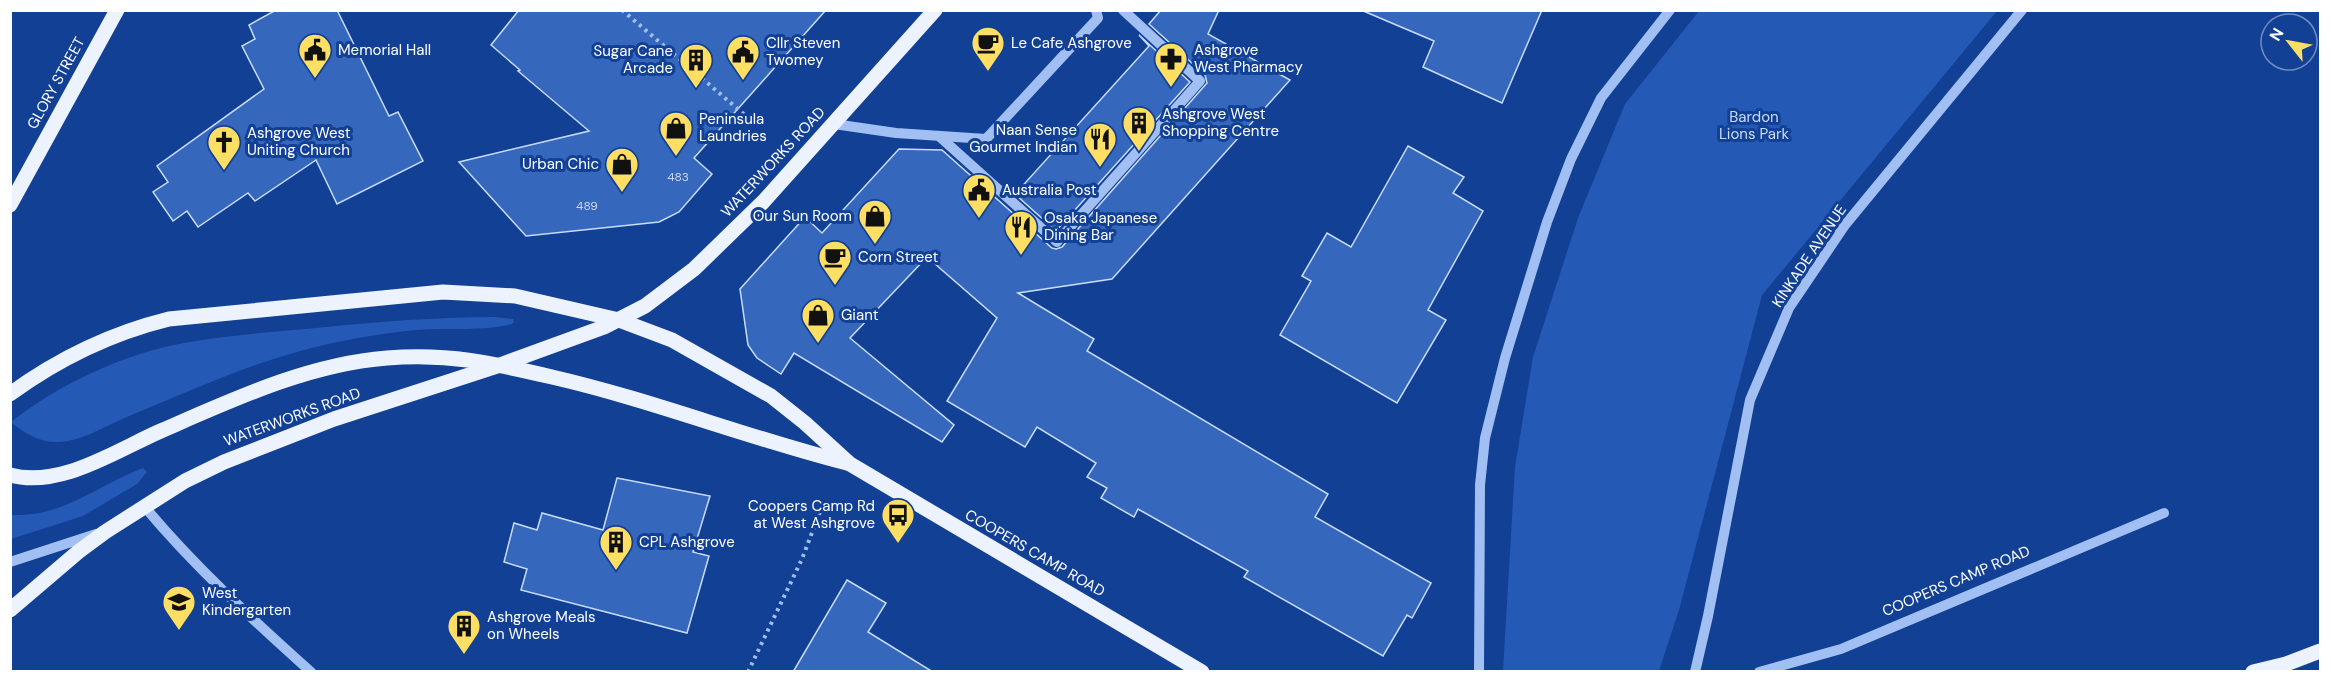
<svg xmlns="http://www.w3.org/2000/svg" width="2331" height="682" viewBox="0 0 2331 682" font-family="'DM Sans',sans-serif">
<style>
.green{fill:#2459b5}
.building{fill:#3567bc;stroke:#c9dcfd;stroke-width:1.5}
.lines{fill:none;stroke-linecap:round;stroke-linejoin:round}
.path{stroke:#a1bff3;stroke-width:4;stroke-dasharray:3 4.5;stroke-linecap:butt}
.minor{stroke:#a1bff3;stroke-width:10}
.major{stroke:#edf2ff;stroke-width:15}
.labels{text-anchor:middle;stroke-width:6;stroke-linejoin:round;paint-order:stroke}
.number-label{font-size:12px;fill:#ccd9ee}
.poi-label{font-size:15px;fill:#fff;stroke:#124095;text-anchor:start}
.street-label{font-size:15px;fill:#fff;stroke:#124095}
.park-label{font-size:15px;fill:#c9dcfd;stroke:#124095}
</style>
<rect width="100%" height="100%" fill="#124095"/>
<g class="green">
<polygon points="1699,11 1997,11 1762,295 1679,610 1659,671 1503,671 1515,467 1533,357 1578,218 1625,104"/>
<path d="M494,317l19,2 1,3 -2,2c-32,8 -64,3 -96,6 -65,6 -130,22 -190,46 -36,14 -71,29 -106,44 -18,8 -40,21 -60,22 -20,1 -35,-8 -49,-20 48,-38 112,-68 173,-79 44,-8 88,-11 132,-15 59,-6 118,-11 178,-11z"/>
<path d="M143,468l4,4 -10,12 -54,32 -72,23v-24c54,2 84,-29 132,-47z"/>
</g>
<g class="building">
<polygon points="276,10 337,10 389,116 398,112 423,161 337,204 316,160 255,201 248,193 198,227 187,211 173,221 153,192 168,182 157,166 264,89 242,46 255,39 249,25"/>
<polygon points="519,10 826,10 694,158 712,174 679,212 659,222 526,236 459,162 589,131 518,71 520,70 491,45"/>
<polygon points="1161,10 1219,10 1208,34 1290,80 1112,279 1018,293 1094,339 1087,351 1328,494 1315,517 1431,583 1412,618 1407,615 1383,656 1244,577 1248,571 1138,509 1134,517 1101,498 1107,488 1087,477 1096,463 1037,427 1025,447 947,401 997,318 927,257 850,338 954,425 942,442 794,353 781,374 757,358 748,345 740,289 805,217 822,233 899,149 942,150 1052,248 1056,249 1062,247 1207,83 1205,75 1149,24"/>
<polygon points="1361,10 1542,10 1502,103 1423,67 1434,41"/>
<polygon points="1139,35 1190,82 1056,231 1005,185 1016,193 1149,46"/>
<polygon points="1408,146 1464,177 1453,193 1483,211 1428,310 1446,320 1397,403 1280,335 1311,281 1302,276 1327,233 1351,247"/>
<polygon points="617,478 710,496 693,552 709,556 687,633 521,590 527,569 504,562 514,523 537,530 542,513 603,530"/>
<polygon points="847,580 886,603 868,632 933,672 793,672"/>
</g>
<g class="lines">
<g class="path">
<polyline points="622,10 746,116"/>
<polyline points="748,672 802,559 821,509"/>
</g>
<g class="minor">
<polyline points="834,124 896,133 986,139 1098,18 1096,10"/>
<polyline points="940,137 1057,242 1200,81 1123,10"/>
<path d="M144,506c50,60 108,113 167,166"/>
<polyline points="10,562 96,534"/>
<polyline points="1479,672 1480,485 1485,438 1505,358 1547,222 1571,159 1601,98 1670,10"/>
<polyline points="1695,672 1708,616 1750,400 1789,308 1845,225 2022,10"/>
<polyline points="1759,672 1841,649 2164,513"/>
</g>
<g class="major">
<polyline points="10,205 117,10"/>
<path d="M10,394c48,-35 102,-61 159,-75l274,-27 72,4 104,24 53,20 99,56 34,27 45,41 352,208"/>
<path d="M10,475c51,14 108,-26 153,-45 71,-31 146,-66 224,-72 62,-5 105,5 165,19 100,23 196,61 295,86"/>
<polyline points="10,610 78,552 105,532 185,481 224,462 334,419 500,365 604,327 645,306 694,269 763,202 935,10"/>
<polyline points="2253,672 2286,664 2320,651"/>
</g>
</g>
<defs>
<symbol id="cafe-pin" viewBox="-11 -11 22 30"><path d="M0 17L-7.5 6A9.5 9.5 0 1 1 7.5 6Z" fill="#ffdf63" stroke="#124095"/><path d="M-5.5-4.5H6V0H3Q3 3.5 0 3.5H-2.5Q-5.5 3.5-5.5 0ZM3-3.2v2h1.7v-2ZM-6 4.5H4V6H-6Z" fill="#111"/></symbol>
<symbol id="civic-pin" viewBox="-11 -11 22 30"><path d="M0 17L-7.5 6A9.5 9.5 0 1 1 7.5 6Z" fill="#ffdf63" stroke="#124095"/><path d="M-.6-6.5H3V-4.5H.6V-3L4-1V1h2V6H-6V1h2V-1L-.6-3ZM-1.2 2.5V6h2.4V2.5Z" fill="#111"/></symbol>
<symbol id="pharmacy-pin" viewBox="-11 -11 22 30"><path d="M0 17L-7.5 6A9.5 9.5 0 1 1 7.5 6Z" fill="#ffdf63" stroke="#124095"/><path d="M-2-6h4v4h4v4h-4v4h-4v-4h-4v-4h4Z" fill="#111"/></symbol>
<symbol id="building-pin" viewBox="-11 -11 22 30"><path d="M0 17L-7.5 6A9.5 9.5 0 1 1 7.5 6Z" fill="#ffdf63" stroke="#124095"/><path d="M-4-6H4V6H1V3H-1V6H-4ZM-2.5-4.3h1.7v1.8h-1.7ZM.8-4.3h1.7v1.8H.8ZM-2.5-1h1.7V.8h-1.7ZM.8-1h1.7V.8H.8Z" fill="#111"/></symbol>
<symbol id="shop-pin" viewBox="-11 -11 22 30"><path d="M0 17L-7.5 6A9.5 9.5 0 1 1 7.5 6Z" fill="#ffdf63" stroke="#124095"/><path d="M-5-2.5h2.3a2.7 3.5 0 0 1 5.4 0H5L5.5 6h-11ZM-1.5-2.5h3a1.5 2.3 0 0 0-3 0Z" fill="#111"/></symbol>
<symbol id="restaurant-pin" viewBox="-11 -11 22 30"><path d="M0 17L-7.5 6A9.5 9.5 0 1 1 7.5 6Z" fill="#ffdf63" stroke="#124095"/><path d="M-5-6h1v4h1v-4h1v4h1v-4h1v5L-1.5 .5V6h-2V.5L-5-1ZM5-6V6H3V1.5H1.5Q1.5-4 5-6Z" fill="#111"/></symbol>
<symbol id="church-pin" viewBox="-11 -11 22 30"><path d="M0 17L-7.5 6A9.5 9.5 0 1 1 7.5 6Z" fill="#ffdf63" stroke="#124095"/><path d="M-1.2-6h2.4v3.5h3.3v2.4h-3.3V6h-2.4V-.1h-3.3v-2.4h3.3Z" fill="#111"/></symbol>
<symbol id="bus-pin" viewBox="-11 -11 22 30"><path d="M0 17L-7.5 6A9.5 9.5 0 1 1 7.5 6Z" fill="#ffdf63" stroke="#124095"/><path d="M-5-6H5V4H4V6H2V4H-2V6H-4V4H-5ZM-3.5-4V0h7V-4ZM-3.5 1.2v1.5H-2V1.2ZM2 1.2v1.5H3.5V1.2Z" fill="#111"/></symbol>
<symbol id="school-pin" viewBox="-11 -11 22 30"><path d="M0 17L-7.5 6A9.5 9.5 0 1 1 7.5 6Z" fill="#ffdf63" stroke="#124095"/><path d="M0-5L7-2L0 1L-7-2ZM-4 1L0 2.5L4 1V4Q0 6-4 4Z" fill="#111"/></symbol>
</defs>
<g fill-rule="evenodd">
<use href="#cafe-pin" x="969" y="24" width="38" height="52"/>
<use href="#civic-pin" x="296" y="31" width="38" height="52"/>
<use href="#civic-pin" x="724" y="33" width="38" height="52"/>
<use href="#pharmacy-pin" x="1152" y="40" width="38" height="52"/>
<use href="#building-pin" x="677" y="41" width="38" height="52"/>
<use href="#building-pin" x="1120" y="104" width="38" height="52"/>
<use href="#shop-pin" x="657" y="109" width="38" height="52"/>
<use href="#restaurant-pin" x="1081" y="120" width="38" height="52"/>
<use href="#church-pin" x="205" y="123" width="38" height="52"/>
<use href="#shop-pin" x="603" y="145" width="38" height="52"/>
<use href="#civic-pin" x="960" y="171" width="38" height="52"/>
<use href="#shop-pin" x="856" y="197" width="38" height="52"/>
<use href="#restaurant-pin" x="1002" y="208" width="38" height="52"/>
<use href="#cafe-pin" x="816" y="238" width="38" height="52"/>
<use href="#shop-pin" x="799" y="296" width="38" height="52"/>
<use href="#bus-pin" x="879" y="496" width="38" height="52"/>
<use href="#building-pin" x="597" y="523" width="38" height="52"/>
<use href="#school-pin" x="160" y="583" width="38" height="52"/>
<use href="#building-pin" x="445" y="607" width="38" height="52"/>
</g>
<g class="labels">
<g class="number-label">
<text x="678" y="181">483</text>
<text x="587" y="210">489</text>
</g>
<g class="poi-label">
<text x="766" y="48">Cllr Steven<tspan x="766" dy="17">Twomey</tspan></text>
<text x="1011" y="48">Le Cafe Ashgrove</text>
<text x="338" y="55">Memorial Hall</text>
<text x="1194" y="55">Ashgrove<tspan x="1194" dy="17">West Pharmacy</tspan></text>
<text x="673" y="56" text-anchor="end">Sugar Cane<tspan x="673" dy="17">Arcade</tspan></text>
<text x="1162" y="119">Ashgrove West<tspan x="1162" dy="17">Shopping Centre</tspan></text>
<text x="699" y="124">Peninsula<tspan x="699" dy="17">Laundries</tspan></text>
<text x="1077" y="135" text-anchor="end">Naan Sense<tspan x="1077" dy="17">Gourmet Indian</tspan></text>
<text x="247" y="138">Ashgrove West<tspan x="247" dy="17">Uniting Church</tspan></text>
<text x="599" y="169" text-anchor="end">Urban Chic</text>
<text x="1002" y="195">Australia Post</text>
<text x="852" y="221" text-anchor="end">Our Sun Room</text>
<text x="1044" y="223">Osaka Japanese<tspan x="1044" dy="17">Dining Bar</tspan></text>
<text x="858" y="262">Corn Street</text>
<text x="841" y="320">Giant</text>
<text x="875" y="511" text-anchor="end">Coopers Camp Rd<tspan x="875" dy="17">at West Ashgrove</tspan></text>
<text x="639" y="547">CPL Ashgrove</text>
<text x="202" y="598">West<tspan x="202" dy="17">Kindergarten</tspan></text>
<text x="487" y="622">Ashgrove Meals<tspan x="487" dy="17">on Wheels</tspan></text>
</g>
<g class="street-label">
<text transform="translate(56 83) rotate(-61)" y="5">GLORY STREET</text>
<text transform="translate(773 162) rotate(-47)" y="5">WATERWORKS ROAD</text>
<text transform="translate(1809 256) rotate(-56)" y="5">KINKADE AVENUE</text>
<text transform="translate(292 417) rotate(-20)" y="5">WATERWORKS ROAD</text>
<text transform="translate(1035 553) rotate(30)" y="5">COOPERS CAMP ROAD</text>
<text transform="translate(1956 581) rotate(-23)" y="5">COOPERS CAMP ROAD</text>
</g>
<g class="park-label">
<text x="1754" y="122">Bardon<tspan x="1754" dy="17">Lions Park</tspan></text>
</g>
</g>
<rect width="2331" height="682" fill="none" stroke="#ffffff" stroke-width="24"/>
<g transform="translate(2289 42) rotate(301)"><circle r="28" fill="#124095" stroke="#718cbf" stroke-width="1.5"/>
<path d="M0-4.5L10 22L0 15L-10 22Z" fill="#ffdf63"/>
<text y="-9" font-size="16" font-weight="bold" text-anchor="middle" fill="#ffffff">N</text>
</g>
</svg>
